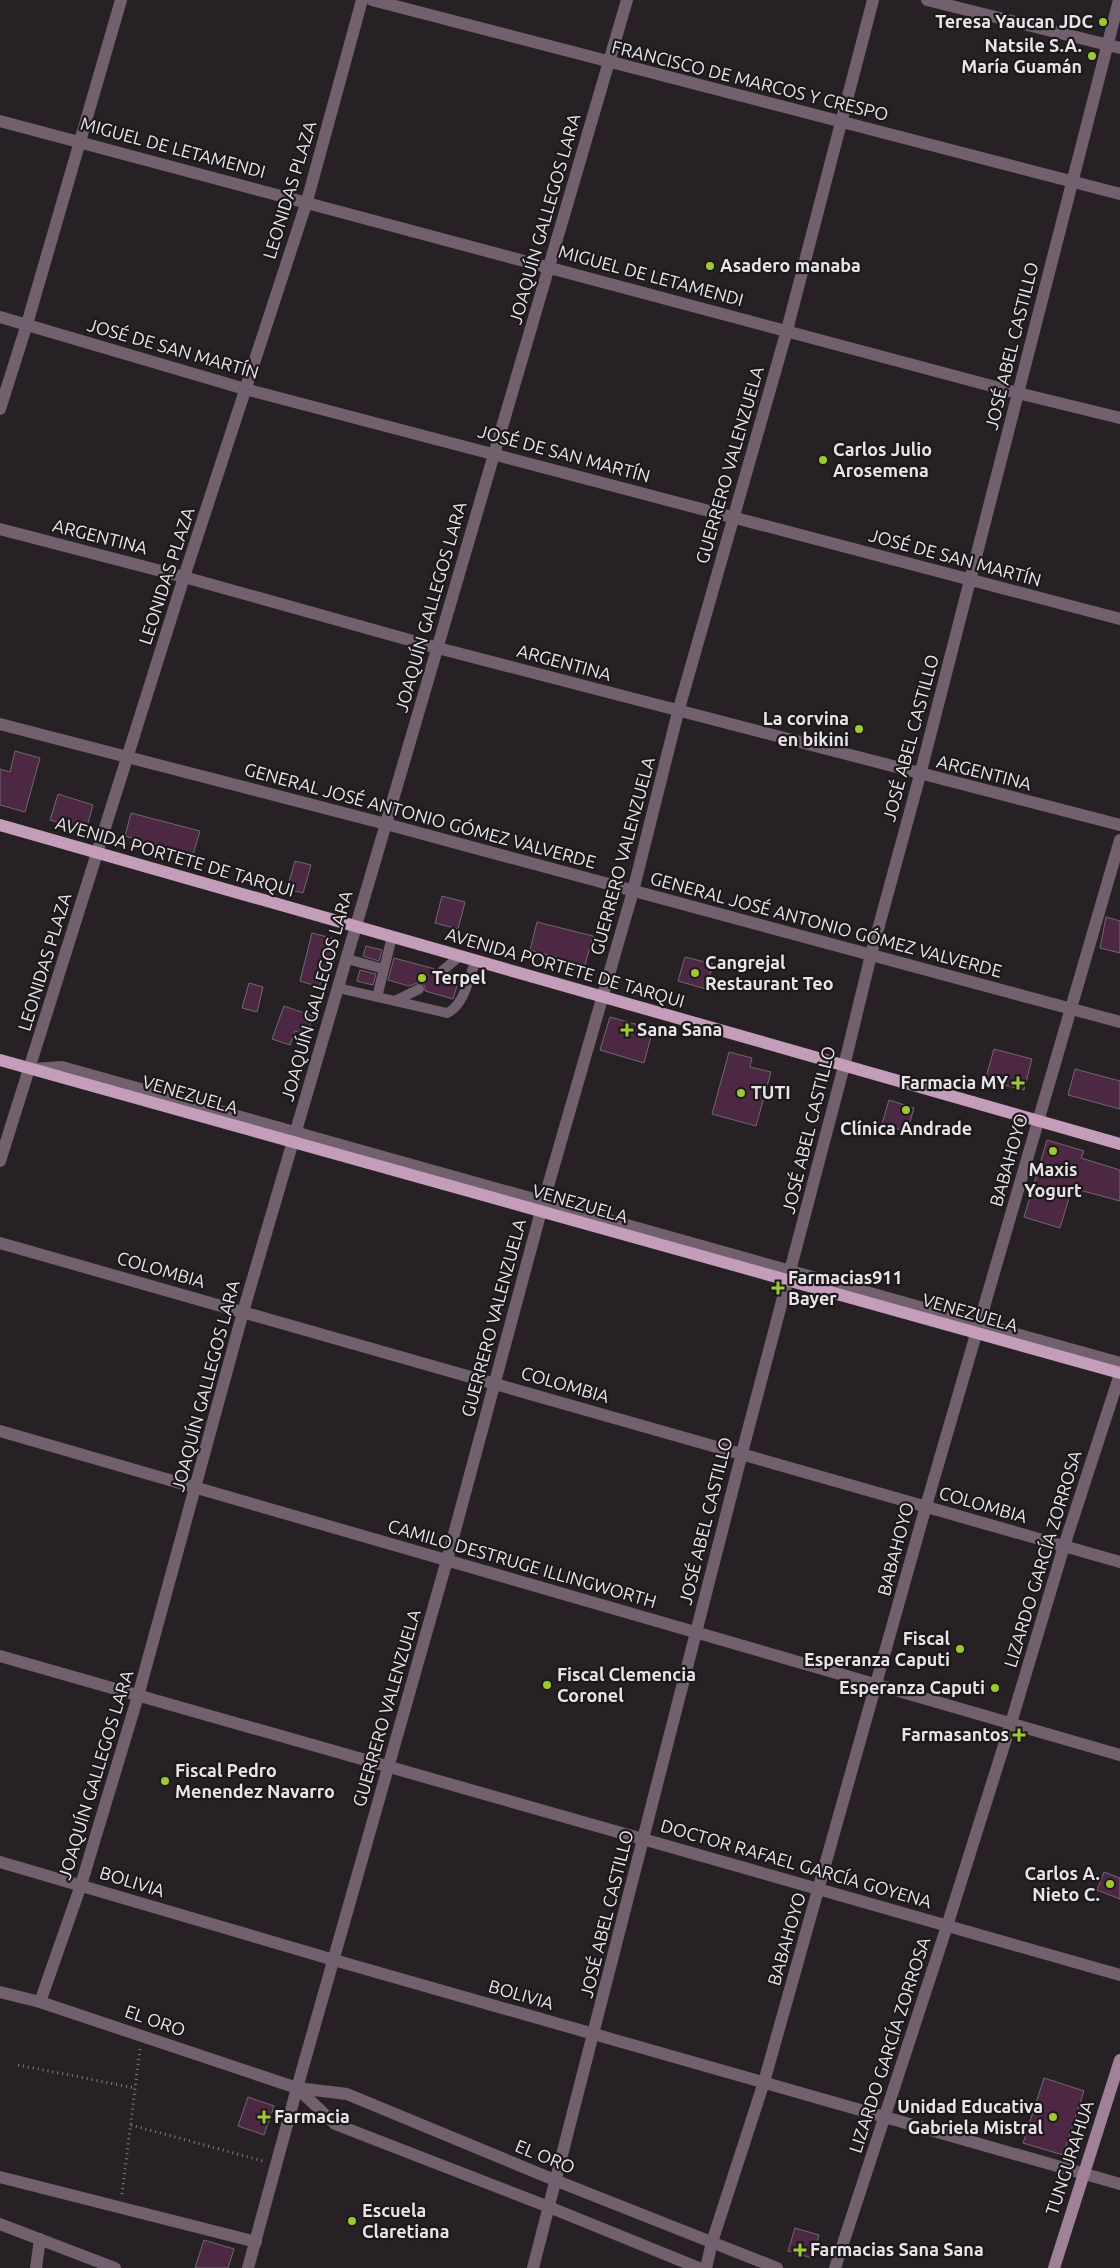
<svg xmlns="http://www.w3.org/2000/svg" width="1120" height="2268" viewBox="0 0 1120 2268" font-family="Ubuntu,sans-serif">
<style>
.building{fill:#4c2844;stroke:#70696e}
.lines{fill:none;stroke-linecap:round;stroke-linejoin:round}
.path{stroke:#827d80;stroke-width:3;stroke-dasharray:1 4;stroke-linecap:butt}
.service{stroke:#72606e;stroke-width:10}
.pedestrian{stroke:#72606e;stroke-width:12}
.minor{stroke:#72606e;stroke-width:12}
.secondary{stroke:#a08298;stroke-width:12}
.primary{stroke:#c39db9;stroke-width:12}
.poi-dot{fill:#9dca30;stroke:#1d181c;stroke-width:2}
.labels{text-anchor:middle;stroke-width:4.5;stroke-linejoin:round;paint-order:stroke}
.poi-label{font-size:18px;font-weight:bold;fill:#e9e5e7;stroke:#1d181c;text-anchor:start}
.street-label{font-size:18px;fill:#e9e5e7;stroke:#1d181c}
</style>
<rect width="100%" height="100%" fill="#272125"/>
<g class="building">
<polygon points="15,751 40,758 25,812 0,805 0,769 10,772"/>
<polygon points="58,794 93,805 86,830 50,820"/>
<polygon points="131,813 200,831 193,855 125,836"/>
<polygon points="295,861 311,865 303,893 287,889"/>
<polygon points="442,896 465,902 458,929 435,923"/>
<polygon points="1106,917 1120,921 1120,953 1100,948"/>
<polygon points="537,922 593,936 585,965 530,950"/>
<polygon points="312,933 339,940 330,975 324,974 319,987 300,981"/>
<polygon points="366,946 382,950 379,961 363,956"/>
<polygon points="685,957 713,964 706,989 678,981"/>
<polygon points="394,958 435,969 436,975 440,978 450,973 460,976 453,999 425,991 425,986 420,982 409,986 388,980"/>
<polygon points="360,970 376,974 373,985 357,981"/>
<polygon points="249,983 263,987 257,1012 242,1008"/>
<polygon points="284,1006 313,1016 307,1035 295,1031 290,1045 272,1039"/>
<polygon points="610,1017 653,1029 644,1063 600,1050"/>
<polygon points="994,1049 1032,1059 1024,1090 985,1080"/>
<polygon points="729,1052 752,1058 750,1067 771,1072 756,1126 712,1114"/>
<polygon points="1075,1069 1120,1081 1120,1109 1068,1095"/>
<polygon points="889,1100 914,1108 907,1132 882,1124"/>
<polygon points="1047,1140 1084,1151 1081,1158 1120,1170 1120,1201 1072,1188 1060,1228 1024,1217"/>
<polygon points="1104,1872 1120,1878 1120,1899 1097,1890"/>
<polygon points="1044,2078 1084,2091 1063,2155 1023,2143"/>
<polygon points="248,2097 274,2106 264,2135 238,2126"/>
<polygon points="795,2228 819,2235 812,2258 788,2251"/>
<polygon points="204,2240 234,2249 228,2268 195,2268"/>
</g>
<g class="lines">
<g class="path">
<polyline points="18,2065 135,2088"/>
<polyline points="131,2125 263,2161"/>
<polyline points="122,2194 140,2048"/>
</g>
<g class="service">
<polyline points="347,959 384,969"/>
<polyline points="442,971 460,956"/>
<polyline points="338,988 395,1001 419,989"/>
<polyline points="377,997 392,937"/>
<path d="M395,1001l52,12c17,-7 22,-36 29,-53"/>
<polyline points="34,1068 62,1066 1120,1362"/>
</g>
<polyline class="pedestrian" points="0,2177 256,2242"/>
<g class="minor">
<path d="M372,0c249,67 499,129 748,194"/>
<polyline points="927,0 1120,48"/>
<polyline points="0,121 1018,393 1120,418"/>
<polyline points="0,317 245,389 1120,619"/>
<polyline points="0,409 27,324 121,0"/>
<polyline points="0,529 184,577 438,648 1120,825"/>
<polyline points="0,724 386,824 1120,1022"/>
<polyline points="0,1161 184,577 307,201 362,0"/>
<polyline points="0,1243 1120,1562"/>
<polyline points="0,1431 1120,1755"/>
<polyline points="0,1656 1120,1975"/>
<polyline points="0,1862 334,1960 1120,2184"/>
<polyline points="0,1992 40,2002 297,2088 347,2094 557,2181 777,2268"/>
<polyline points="40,2002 81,1885 138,1696 243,1312 627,0"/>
<polyline points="297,2088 335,2124 549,2207 699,2268"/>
<polyline points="0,2224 115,2268"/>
<polyline points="36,2268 40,2239"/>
<polyline points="248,2268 297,2088 447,1560 544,1200 633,891 678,712 787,330 873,0"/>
<polyline points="533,2268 742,1453 844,1066 871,955 920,775 1119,0"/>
<polyline points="706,2268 712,2242 764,2082 926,1506 1120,840"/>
<polyline points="835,2268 947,1926 1011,1723 1064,1546 1120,1374"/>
</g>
<polyline class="secondary" points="1054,2268 1120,2060"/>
<g class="primary">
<polyline points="0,825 1120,1144"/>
<polyline points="0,1060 1120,1373"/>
</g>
</g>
<g class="poi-dot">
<circle cx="1103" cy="22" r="5"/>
<circle cx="1092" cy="56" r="5"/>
<circle cx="710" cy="266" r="5"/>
<circle cx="823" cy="460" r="5"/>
<circle cx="859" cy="729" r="5"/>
<circle cx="695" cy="973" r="5"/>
<circle cx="422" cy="978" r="5"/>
<path d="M624.5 1022.5h5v5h5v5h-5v5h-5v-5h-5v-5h5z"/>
<path d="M1015.5 1075.5h5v5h5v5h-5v5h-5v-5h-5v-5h5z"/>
<circle cx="741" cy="1093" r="5"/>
<circle cx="906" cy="1110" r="5"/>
<circle cx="1053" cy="1151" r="5"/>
<path d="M775.5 1280.5h5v5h5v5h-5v5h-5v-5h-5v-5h5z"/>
<circle cx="960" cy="1649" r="5"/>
<circle cx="547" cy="1685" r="5"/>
<circle cx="995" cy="1688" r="5"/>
<path d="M1016.5 1727.5h5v5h5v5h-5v5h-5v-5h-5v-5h5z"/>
<circle cx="165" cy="1781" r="5"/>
<circle cx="1110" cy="1884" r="5"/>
<path d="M261.5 2109.5h5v5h5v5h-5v5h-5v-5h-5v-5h5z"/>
<circle cx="1053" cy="2117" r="5"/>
<circle cx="352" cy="2221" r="5"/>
<path d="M797.5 2242.5h5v5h5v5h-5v5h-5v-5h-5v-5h5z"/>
</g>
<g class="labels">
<g class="poi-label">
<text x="1093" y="28" text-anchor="end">Teresa Yaucan JDC</text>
<text x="1082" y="52" text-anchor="end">Natsile S.A.<tspan x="1082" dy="21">María Guamán</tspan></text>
<text x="720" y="272">Asadero manaba</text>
<text x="833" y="456">Carlos Julio<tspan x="833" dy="21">Arosemena</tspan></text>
<text x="849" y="725" text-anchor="end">La corvina<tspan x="849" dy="21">en bikini</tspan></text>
<text x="705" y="969">Cangrejal<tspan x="705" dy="21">Restaurant Teo</tspan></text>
<text x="432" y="984">Terpel</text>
<text x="637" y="1036">Sana Sana</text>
<text x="1008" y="1089" text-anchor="end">Farmacia MY</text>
<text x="751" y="1099">TUTI</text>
<text x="906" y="1135" text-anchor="middle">Clínica Andrade</text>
<text x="1053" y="1176" text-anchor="middle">Maxis<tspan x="1053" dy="21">Yogurt</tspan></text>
<text x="788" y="1284">Farmacias911<tspan x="788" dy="21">Bayer</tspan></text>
<text x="950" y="1645" text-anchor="end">Fiscal<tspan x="950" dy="21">Esperanza Caputi</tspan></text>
<text x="557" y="1681">Fiscal Clemencia<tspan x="557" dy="21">Coronel</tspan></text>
<text x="985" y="1694" text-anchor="end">Esperanza Caputi</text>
<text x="1009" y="1741" text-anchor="end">Farmasantos</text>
<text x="175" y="1777">Fiscal Pedro<tspan x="175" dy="21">Menendez Navarro</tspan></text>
<text x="1100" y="1880" text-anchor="end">Carlos A.<tspan x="1100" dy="21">Nieto C.</tspan></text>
<text x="1043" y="2113" text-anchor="end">Unidad Educativa<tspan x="1043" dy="21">Gabriela Mistral</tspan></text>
<text x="274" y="2123">Farmacia</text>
<text x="362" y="2217">Escuela<tspan x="362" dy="21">Claretiana</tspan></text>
<text x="810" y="2256">Farmacias Sana Sana</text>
</g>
<g class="street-label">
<text transform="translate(750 81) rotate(14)" y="6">FRANCISCO DE MARCOS Y CRESPO</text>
<text transform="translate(173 148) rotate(15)" y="6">MIGUEL DE LETAMENDI</text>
<text transform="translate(290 190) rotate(-73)" y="6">LEONIDAS PLAZA</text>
<text transform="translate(545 219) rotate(-74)" y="6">JOAQUÍN GALLEGOS LARA</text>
<text transform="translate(651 276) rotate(15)" y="6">MIGUEL DE LETAMENDI</text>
<text transform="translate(1012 346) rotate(-76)" y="6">JOSÉ ABEL CASTILLO</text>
<text transform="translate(173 349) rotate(16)" y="6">JOSÉ DE SAN MARTÍN</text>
<text transform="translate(564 454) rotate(15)" y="6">JOSÉ DE SAN MARTÍN</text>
<text transform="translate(730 465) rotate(-74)" y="6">GUERRERO VALENZUELA</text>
<text transform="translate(100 537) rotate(14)" y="6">ARGENTINA</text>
<text transform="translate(955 558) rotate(15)" y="6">JOSÉ DE SAN MARTÍN</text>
<text transform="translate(167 576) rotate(-72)" y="6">LEONIDAS PLAZA</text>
<text transform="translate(431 607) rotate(-74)" y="6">JOAQUÍN GALLEGOS LARA</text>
<text transform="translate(564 663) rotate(15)" y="6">ARGENTINA</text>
<text transform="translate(911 738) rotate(-75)" y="6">JOSÉ ABEL CASTILLO</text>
<text transform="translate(984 773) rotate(14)" y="6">ARGENTINA</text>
<text transform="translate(420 816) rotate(15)" y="6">GENERAL JOSÉ ANTONIO GÓMEZ VALVERDE</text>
<text transform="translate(623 856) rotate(-75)" y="6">GUERRERO VALENZUELA</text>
<text transform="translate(175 857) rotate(16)" y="6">AVENIDA PORTETE DE TARQUI</text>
<text transform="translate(826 925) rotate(15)" y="6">GENERAL JOSÉ ANTONIO GÓMEZ VALVERDE</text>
<text transform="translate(45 962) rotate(-73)" y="6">LEONIDAS PLAZA</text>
<text transform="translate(565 968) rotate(16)" y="6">AVENIDA PORTETE DE TARQUI</text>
<text transform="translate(317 996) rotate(-74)" y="6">JOAQUÍN GALLEGOS LARA</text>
<text transform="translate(190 1095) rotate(16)" y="6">VENEZUELA</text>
<text transform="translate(809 1130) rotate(-76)" y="6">JOSÉ ABEL CASTILLO</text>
<text transform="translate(1009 1160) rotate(-74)" y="6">BABAHOYO</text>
<text transform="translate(580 1204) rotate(16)" y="6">VENEZUELA</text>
<text transform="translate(161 1270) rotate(16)" y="6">COLOMBIA</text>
<text transform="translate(970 1313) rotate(16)" y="6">VENEZUELA</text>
<text transform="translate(494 1318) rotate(-75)" y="6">GUERRERO VALENZUELA</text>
<text transform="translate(565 1385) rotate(16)" y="6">COLOMBIA</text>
<text transform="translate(206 1386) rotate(-75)" y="6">JOAQUÍN GALLEGOS LARA</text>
<text transform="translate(983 1505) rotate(16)" y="6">COLOMBIA</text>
<text transform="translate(706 1521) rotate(-76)" y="6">JOSÉ ABEL CASTILLO</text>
<text transform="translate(896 1549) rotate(-75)" y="6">BABAHOYO</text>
<text transform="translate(1043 1559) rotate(-73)" y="6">LIZARDO GARCÍA ZORROSA</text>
<text transform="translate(522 1564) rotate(16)" y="6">CAMILO DESTRUGE ILLINGWORTH</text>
<text transform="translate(387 1708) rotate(-74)" y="6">GUERRERO VALENZUELA</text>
<text transform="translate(96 1775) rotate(-73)" y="6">JOAQUÍN GALLEGOS LARA</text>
<text transform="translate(796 1864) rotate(16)" y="6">DOCTOR RAFAEL GARCÍA GOYENA</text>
<text transform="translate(132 1882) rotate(17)" y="6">BOLIVIA</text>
<text transform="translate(607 1914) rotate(-76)" y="6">JOSÉ ABEL CASTILLO</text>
<text transform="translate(787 1939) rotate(-74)" y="6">BABAHOYO</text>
<text transform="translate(521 1995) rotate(16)" y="6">BOLIVIA</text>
<text transform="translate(155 2021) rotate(19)" y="6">EL ORO</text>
<text transform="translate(890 2045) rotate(-72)" y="6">LIZARDO GARCÍA ZORROSA</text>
<text transform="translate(545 2157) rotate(22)" y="6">EL ORO</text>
<text transform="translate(1070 2158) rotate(-72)" y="6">TUNGURAHUA</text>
</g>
</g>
</svg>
